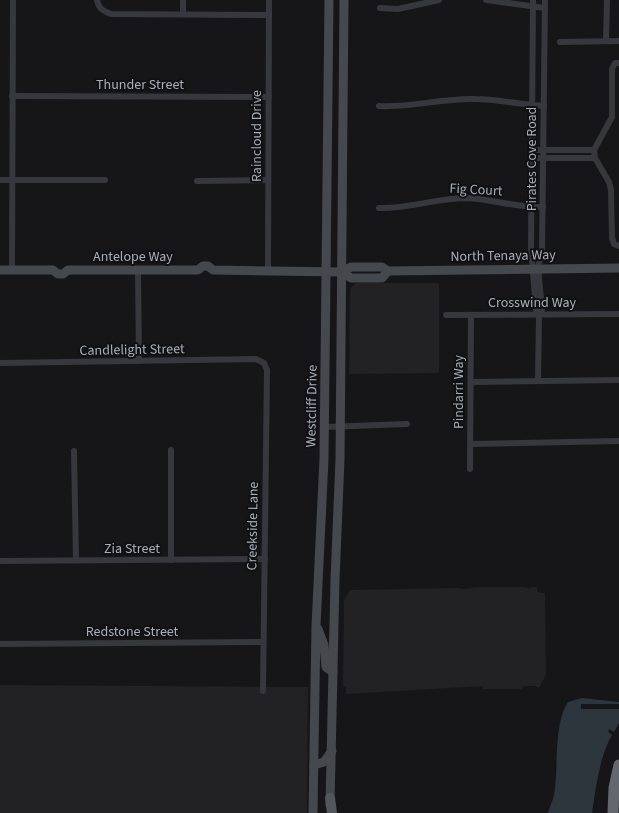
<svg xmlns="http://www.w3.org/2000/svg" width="619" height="813" viewBox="0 0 619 813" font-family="'Source Sans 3',sans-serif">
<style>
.built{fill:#222225}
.water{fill:#2c363c}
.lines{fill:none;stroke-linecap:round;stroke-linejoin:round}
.street{stroke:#37383d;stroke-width:6}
.secondary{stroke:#45484d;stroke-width:9}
.primary{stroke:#53565c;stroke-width:10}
.highway{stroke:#63676e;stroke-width:11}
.labels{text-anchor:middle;stroke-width:4;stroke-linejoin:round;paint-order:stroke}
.street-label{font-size:14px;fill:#a8aeb8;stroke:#111113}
</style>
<rect width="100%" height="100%" fill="#161618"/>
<g class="built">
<polygon points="356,283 439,283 439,373 349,374 350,289"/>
<polygon points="480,587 523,587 528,588 530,590 530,587 537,587 537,592 545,593 546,675 539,688 535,686 524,686 521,689 483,689 483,686 346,694 346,686 343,687 344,600 350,590 459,588 463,589"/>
<polygon points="0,685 308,687 307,813 0,813"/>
</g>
<path class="water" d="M582,698l37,4v2h-38v5h38v14l-5,9 -5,-3 -1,3 4,3c-13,23 -16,52 -20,78h-44c1,-6 5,-12 6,-18 5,-27 -1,-70 14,-93z"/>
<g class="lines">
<g class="street">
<path d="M97,0c2,9 6,11 14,14l158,1"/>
<polyline points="486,0 545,8"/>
<polyline points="533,0 531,248 536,310 539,316 538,381"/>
<polyline points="380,8 398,9 439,0"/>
<polyline points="183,14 183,0"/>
<polyline points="606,41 607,0"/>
<polyline points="560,42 619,41"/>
<polyline points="619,63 615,63 612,69 612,117 594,150 595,158 609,182 611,190 612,238 614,244 619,246"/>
<polyline points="12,96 269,97"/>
<path d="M379,106c32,2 63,-8 96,-7 23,0 46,6 69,7"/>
<polyline points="532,150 594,150"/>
<polyline points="532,158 595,158"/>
<polyline points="0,180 105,180"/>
<polyline points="197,181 268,180"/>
<path d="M379,208c29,1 58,-10 88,-10 25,1 50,10 76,9"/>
<polyline points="12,270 13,0"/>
<polyline points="138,270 139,361"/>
<polyline points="268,271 269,0"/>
<polyline points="446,315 619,314"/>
<polyline points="539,316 542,309 538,268 542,251 545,0"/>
<polyline points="0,363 256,359 264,363 267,370 263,691"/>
<polyline points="471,382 619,380"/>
<polyline points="325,427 407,424"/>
<polyline points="471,444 619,441"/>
<polyline points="171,450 171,560"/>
<polyline points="74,451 76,560"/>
<polyline points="470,469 471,315"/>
<polyline points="0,561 265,559"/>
<polyline points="0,644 263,642"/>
</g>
<g class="secondary">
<polyline points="0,270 53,270 58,274 63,274 68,270 198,270 203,266 208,266 213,270 342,272 351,267 382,267 388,271 619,268"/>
<polyline points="342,272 351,278 382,278 388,271"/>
<polyline points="318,629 324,645 326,667 333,672"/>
<polyline points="314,765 324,762 332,751"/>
<polyline points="330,805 335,580 340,459 344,0"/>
<polyline points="313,813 316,626 324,459 329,0"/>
</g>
<polyline class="primary" points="330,798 332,813"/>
<polyline class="highway" points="613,813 614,788 619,765"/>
</g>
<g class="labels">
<g class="street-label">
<text x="140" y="89">Thunder Street</text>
<text transform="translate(256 136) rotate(-90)" y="5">Raincloud Drive</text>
<text transform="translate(531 159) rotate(-90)" y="5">Pirates Cove Road</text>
<text transform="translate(476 189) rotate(3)" y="5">Fig Court</text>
<text transform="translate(503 255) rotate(-1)" y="5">North Tenaya Way</text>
<text x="133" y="261">Antelope Way</text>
<text x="532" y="307">Crosswind Way</text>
<text transform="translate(132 349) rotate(-1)" y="5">Candlelight Street</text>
<text transform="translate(458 392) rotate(-90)" y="5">Pindarri Way</text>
<text transform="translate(311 406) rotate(-89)" y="5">Westcliff Drive</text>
<text transform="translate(252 526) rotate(-89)" y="5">Creekside Lane</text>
<text x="132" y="553">Zia Street</text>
<text x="132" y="636">Redstone Street</text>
</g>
</g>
</svg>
